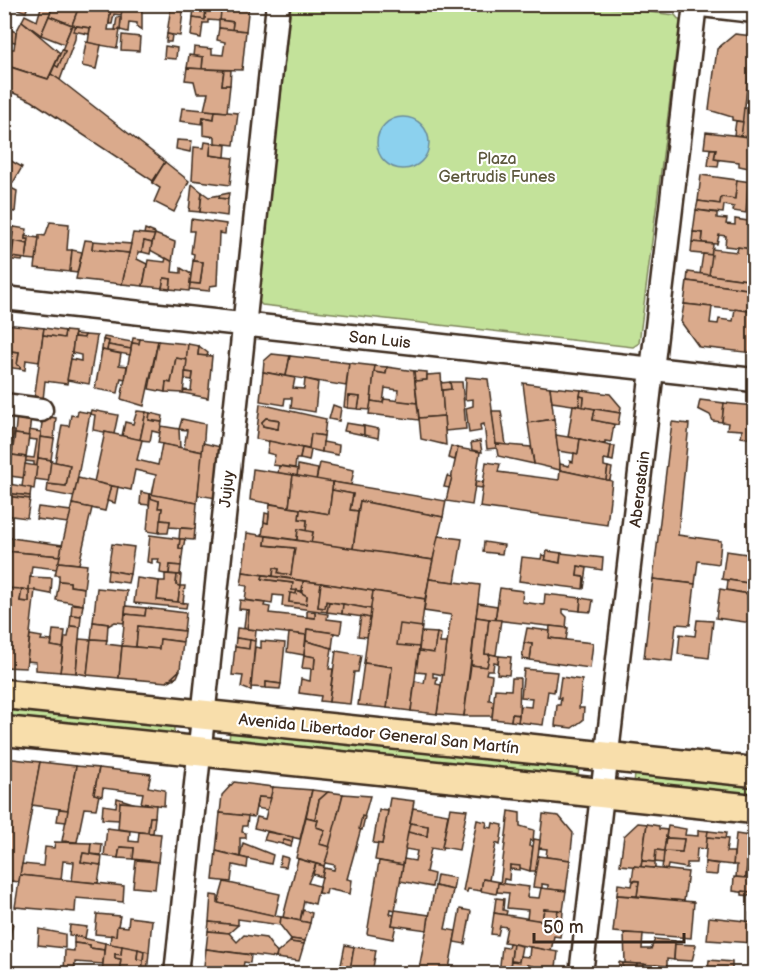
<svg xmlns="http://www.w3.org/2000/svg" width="759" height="978" viewBox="0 0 759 978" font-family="'Balsamiq Sans',sans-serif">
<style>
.green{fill:#c3e29a;stroke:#7f865c;stroke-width:1.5}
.water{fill:#8cd1ee;stroke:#6c8e9b;stroke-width:1.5}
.building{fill:#daaa8c;stroke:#3b2a1e;stroke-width:1.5;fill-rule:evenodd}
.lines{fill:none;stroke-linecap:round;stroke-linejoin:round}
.minor-casing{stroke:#3b2a1e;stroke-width:27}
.major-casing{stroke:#3b2a1e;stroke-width:33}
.minor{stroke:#fff;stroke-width:22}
.major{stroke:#f8deab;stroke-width:28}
.labels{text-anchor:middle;stroke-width:4.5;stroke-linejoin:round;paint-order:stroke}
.park-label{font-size:16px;fill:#5d583d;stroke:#fff}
.street-label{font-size:16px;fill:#3b2a1e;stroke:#fff}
</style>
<rect width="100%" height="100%" fill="#fff"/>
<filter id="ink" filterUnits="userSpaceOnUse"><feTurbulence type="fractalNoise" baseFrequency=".0167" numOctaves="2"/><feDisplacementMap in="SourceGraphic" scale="12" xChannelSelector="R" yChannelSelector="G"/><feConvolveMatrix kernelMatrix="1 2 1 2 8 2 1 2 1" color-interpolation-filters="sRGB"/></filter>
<g filter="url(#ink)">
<g class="green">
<polygon points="581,4 675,15 680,21 639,343 633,347 262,305 258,301 291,5"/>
<polygon points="5,705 174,724 174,735 5,720"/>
<polygon points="230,730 579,768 578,776 229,742"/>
<polygon points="635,774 754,783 754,798 634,783"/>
</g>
<circle class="water" cx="403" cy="143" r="26"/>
<g class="building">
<polygon points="4,4 28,4 26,12"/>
<polygon points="42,4 54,4 41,35 22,21 25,15 37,21"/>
<polygon points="54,4 80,4 72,25 49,16"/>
<polygon points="80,4 122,4 122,11 111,9 108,30 120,30 117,48 88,43 90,28 72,25"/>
<polygon points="122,4 142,6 142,30 137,27 137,23 129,22 128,32 120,30"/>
<polygon points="180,4 184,4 180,36 167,34 171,6 179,7"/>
<polygon points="194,4 222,4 221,11 206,9 205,20 193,18"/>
<polygon points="222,4 249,4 246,31 232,30 233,22 219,20"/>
<polygon points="111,9 122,11 121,15 114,14 112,24 109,24"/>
<polygon points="206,9 221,11 220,21 208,20 208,23 203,23 201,38 191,36 193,18 205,20"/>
<polygon points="49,16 72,25 64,44 41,35"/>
<polygon points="117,17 121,18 120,30 115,30"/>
<polygon points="219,20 233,22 232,30 219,28"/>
<polygon points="22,21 60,53 48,79 8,66 11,49 14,49 16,32"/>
<polygon points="72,25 76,26 75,39 60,80 51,74 55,65 58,67 65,51 62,50"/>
<polygon points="76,26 90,28 89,34 73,31"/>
<polygon points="4,27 16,32 15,42 5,40 4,42"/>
<polygon points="219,28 246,31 242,70 202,69 203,57 193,56 194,47 212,49 212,54 223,55 225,42 217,40"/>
<polygon points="167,34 172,35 171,42 166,42"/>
<polygon points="735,34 753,36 743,122 732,120 732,117 709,110 717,49"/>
<polygon points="122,35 140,37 139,51 121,50"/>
<polygon points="753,36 754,36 754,69 749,68"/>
<polygon points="86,42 101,45 96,69 82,66"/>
<polygon points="165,46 177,48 176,59 164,58"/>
<polygon points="62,50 65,51 58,67 55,65"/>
<polygon points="189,55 203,57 202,69 187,68"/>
<polygon points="4,65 48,79 51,74 60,80 165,162 153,181 32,101 4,89"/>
<polygon points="187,68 224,70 222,85 230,85 227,112 204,110 208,93 197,93 194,81 185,80"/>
<polygon points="224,70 231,70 230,85 222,85"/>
<polygon points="182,108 215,111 214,119 203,117 202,124 180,121"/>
<polygon points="744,108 754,109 754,138 741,136"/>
<polygon points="215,111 238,113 234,145 215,143 215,137 203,135 203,117 214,119"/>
<polygon points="736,121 743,122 741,136 734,135"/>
<polygon points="706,132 749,137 748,148 752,149 749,168 739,166 739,162 714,159 716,149 704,148"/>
<polygon points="177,140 192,141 190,152 176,149"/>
<polygon points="205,142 211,143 210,155 233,158 230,185 192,180 194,147 204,148"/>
<polygon points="211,143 226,145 225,157 210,155"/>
<polygon points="710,149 716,149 714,159 719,160 718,167 708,166"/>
<polygon points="4,157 22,167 13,183 4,179"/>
<polygon points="165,162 189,181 174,212 154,202 160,188 152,183"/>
<polygon points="701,175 737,180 735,199 721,197 720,204 698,201"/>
<polygon points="737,180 751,182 751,185 748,185 746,213 733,211 734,207 724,205 723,213 696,210 698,201 720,204 721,197 735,199"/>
<polygon points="192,184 202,192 200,212 189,211"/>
<polygon points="7,186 17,191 15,212 4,210"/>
<polygon points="202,192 209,197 220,195 219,198 228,199 227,216 200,212"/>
<polygon points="229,193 228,199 219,198 220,195"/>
<polygon points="696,210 717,213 717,218 727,219 726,224 735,225 735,219 754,222 751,249 725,246 726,236 719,235 717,244 702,243 703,233 693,232"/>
<polygon points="191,219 226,224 225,234 219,233 217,285 210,286 209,291 189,289 190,283 200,284 203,262 193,261 194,254 191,253 194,231 190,231"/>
<polygon points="50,222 69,224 67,250 72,250 70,272 35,268 39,235 45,236"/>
<polygon points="4,226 14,227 12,257 23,258 22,261 4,259"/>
<polygon points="14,227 27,229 25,239 29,239 28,244 12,241"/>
<polygon points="145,229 155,233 155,235 144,234"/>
<polygon points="693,232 703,233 702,243 692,242"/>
<polygon points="133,233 155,235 152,243 144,241 142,252 138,252 137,259 147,264 143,286 122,284"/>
<polygon points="155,234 175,242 172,262 150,250"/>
<polygon points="25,236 39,238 36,260 26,259 29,239 25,239"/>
<polygon points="85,240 93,241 92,249 129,253 122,284 76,279"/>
<polygon points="14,241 28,244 26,259 12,257"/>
<polygon points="93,241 105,242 131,244 129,253 92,249"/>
<polygon points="144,241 152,243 150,254 142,252"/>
<polygon points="692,242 713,244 712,255 691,253"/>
<polygon points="738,247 751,249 747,280 709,275 712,249 737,252"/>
<polygon points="72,250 82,252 77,273 70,272"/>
<polygon points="703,254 712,255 709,275 700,274"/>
<polygon points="166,258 173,262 172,272 181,273 181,268 191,274 189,291 170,289 171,279 164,278 162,288 143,286 148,260 165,262"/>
<polygon points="193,261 203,262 200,284 190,283"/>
<polygon points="688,272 754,281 754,290 687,281"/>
<polygon points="164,278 171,279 170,289 162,288"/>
<polygon points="687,281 754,290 754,312 684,304"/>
<polygon points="684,304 712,307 710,323 718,324 719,319 733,321 735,309 754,312 754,353 699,347 681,322"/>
<polygon points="4,324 44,328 39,362 26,360 25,370 20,369 20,366 17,365 19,352 9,351 4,367"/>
<polygon points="44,328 65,331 64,338 43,335"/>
<polygon points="65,331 75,332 67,384 45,381 43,400 34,400 43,335 64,338"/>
<polygon points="75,334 85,335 84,338 74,337"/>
<polygon points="85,335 97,336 89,384 67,380 71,359 81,361 81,355 72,353 74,337 84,338"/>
<polygon points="104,337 132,342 131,349 108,345 109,341 103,340"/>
<polygon points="133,338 140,339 139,344 132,343"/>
<polygon points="140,339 158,341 144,406 121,399 132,343 139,344"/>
<polygon points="103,340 109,341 107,351 102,350"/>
<polygon points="158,341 188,344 187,360 176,358 171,383 166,382 165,392 149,389"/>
<polygon points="188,344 199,346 198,355 212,356 208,398 183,393 184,390 191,391 193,373 185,372"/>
<polygon points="108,345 131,349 130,355 107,351"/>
<polygon points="199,346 208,353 207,356 198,355"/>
<polygon points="102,350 121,354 119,365 127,366 125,379 121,378 118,393 95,389"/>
<polygon points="9,351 19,352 17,365 20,366 20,369 6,367"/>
<polygon points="272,354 290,356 286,376 263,372 264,361"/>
<polygon points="290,356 349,363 346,386 286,376"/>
<polygon points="176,358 187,360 183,393 165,392 166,382 171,383"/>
<polygon points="349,363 375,366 370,410 358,409 360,397 349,396 348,408 344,407"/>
<polygon points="375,366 387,367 386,374 374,372"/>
<polygon points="387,367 414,371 417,403 397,401 398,390 385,388 383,403 371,401 374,372 386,374"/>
<polygon points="414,371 427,372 427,380 415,381"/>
<polygon points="185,372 193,373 192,380 185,379"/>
<polygon points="263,372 295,378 293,388 304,389 305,379 318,382 315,412 291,408 292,398 285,398 284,405 260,401"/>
<polygon points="441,374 444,416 419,418 415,381 427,380 427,375"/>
<polygon points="466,377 488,379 497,448 487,449 484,424 480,425 481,431 469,433 466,408 473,406 473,399 465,400"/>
<polygon points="450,382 462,382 466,429 445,431 442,390 451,389"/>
<polygon points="450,382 451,389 442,390 441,383"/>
<polygon points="523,383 550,387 554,419 528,423"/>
<polygon points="550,387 581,390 579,406 552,402"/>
<polygon points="581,390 610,394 621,407 620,413 583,407 584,397 580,396"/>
<polygon points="349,396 360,397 358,409 348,408"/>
<polygon points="580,396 584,397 583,407 579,406"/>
<polygon points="384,399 417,403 419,420 369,414 371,401 383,403"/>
<polygon points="700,400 724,403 722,422 713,421 710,415 698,409"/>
<polygon points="724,403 754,406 754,439 741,437 742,430 727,429 728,423 722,422"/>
<path d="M260,404l66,15 -2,17 -13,-2 -2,15 -53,-10zM266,418l13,2 -1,9 -15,-3 -1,-4z"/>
<polygon points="333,405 341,408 339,421 329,419"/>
<polygon points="573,405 595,409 593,420 614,424 611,442 605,441 605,444 568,437"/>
<polygon points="595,409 620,413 618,425 593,420"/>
<polygon points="91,410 118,415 114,434 93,430 95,415 90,414"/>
<polygon points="78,411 90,413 74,497 47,492 48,484 66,486 70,465 55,462 62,425 69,426 71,415 77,416"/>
<polygon points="137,411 146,412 140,440 122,436 125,422 133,424"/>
<polygon points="492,411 501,411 506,445 496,444"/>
<polygon points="146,412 150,413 149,420 162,422 160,433 152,431 150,441 140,440"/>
<polygon points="17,413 31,415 29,436 15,434"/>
<polygon points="150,413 163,416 162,422 149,420"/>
<polygon points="43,416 56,418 54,439 40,437"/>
<polygon points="444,416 446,445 421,439 419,418"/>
<polygon points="266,418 279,420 278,429 263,426 262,422"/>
<polygon points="182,419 205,424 203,452 184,448 187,430 179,429"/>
<polygon points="554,419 560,464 560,470 534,464 528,423"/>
<polygon points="672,422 689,424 678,535 721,541 719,564 698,561 695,584 653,579"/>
<polygon points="346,423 364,426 364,435 344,431"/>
<polygon points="161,426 179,429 180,448 158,443"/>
<polygon points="364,426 379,429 378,438 364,435"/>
<polygon points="4,429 14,431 8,469 4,469"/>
<polygon points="29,430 41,432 37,466 34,465 34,462 25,461 26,457 34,458 37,440 28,439"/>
<polygon points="105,432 142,440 137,460 158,465 162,444 203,452 197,503 152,495 156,475 135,470 131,490 94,482"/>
<polygon points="15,434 29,436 26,457 12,455"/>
<polygon points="311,434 324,436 322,452 309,449"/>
<polygon points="556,435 580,439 578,454 558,451"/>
<polygon points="40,437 54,439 51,460 38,458"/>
<polygon points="580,439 611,446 609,460 604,459 604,466 608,467 606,480 560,470 560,464 569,466 570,461 573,462 574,453 578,454"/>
<polygon points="269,441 302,448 300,459 296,459 295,468 273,465 275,455 267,453"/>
<polygon points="480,441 482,452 472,450 471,443"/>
<polygon points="323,442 339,445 338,455 322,452"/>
<polygon points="203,443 229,449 222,499 198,495"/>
<polygon points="496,444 531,447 534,464 498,456"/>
<polygon points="451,446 458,448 455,460 448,458"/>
<polygon points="611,446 615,446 613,461 609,460"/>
<polygon points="302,448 311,450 309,461 300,459"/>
<polygon points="458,448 480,452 472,505 446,501"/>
<polygon points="12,455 26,457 24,478 10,476"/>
<polygon points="38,458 51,460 49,481 35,479"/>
<polygon points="51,461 70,465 66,486 48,484"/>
<polygon points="486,462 500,464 498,472 559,480 560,470 612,481 607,525 480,507"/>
<polygon points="320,463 354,470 351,485 316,480"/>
<polygon points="25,464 37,466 34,489 22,487"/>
<polygon points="298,465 318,469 316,480 297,476"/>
<polygon points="279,466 298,469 297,476 278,473"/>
<polygon points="608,467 612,468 610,480 606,480"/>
<polygon points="253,469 293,475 289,507 250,500"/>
<polygon points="293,475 333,482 329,514 289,507"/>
<polygon points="447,476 452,477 449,488 444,487"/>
<polygon points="78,478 111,486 105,511 72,504"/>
<polygon points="476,481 483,482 482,488 475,487"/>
<polygon points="333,482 446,501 443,517 360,501 358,511 350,510 353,494 332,490"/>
<polygon points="4,483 31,488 30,496 4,493"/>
<polygon points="111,486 118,487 115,503 107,501"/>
<polygon points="332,490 353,494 350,510 358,511 353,549 311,543 313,532 306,531 307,520 299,519 300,509 329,514"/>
<polygon points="141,492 150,494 149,505 140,504"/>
<polygon points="4,493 30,496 30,499 4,496"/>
<polygon points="150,494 197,503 195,529 169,527 170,521 160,520 162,508 158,508 159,501 152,500"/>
<polygon points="4,496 30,499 27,518 4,515"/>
<polygon points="150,498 159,501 158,508 162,508 159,533 147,531"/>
<polygon points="360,501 443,517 433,560 353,549"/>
<polygon points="72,504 92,508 79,564 58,562"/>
<polygon points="270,504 300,509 299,519 307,520 306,531 298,529 297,540 262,535 264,522 268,523"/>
<polygon points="38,507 71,511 68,523 36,519"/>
<polygon points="265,513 269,514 268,523 264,522"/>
<polygon points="160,520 170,521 168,533 159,533"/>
<polygon points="180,528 195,529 194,540 179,539"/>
<polygon points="298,529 313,532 311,543 297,540"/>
<polygon points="247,533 266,536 265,545 295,548 291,575 278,573 279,569 274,568 273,576 243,572"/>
<polygon points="150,535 180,539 179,548 183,549 181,566 170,565 169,574 165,574 160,573 161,564 158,563 159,559 152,559 152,563 147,562"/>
<polygon points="266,536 433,560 425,599 273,576 274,568 279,569 278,573 291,575 295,548 265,545"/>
<polygon points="438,536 462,539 455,582 429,579"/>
<polygon points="4,537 62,545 60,556 4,551"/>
<polygon points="180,539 185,539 183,549 179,548"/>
<polygon points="484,542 504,545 502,554 483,552"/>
<polygon points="112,544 134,547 130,574 108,570"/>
<polygon points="4,551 60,556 57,569 32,566 29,590 4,588"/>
<polygon points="547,551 561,553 560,563 545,560"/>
<polygon points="726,551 754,555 754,584 722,579"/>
<polygon points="561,553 603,558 602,570 578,566 577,576 584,577 583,589 519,581 522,557 541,559 542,555 546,556 545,560 560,563"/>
<polygon points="58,562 87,565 84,588 70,586 70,582 59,581 59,575 55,575"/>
<polygon points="170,565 181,566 180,575 169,574"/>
<polygon points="578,566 587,568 584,589 584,577 577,576"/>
<polygon points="108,570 130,574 128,583 107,580"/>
<polygon points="243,572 263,575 262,579 293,583 292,590 297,590 296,594 290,593 289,602 306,604 307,596 301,595 303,581 321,583 318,607 325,608 326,601 329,602 327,612 282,606 283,596 273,595 272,604 245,600 247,586 241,585"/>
<polygon points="165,574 177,575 176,585 180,586 178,602 157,600 159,581 165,581"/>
<polygon points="177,575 181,575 180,586 176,585"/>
<polygon points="263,575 303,581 302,591 292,590 293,583 262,579"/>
<polygon points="30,577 52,578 51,594 29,590"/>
<polygon points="137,578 159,581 157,600 187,603 186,608 134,603"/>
<polygon points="429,579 480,585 464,716 437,714 451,615 424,611"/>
<polygon points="653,579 695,584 690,625 676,624 672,661 644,658"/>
<polygon points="728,580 754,584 754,595 727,590"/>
<polygon points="59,581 70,582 70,586 84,588 83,605 56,600"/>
<polygon points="321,583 373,591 371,609 326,601 325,608 318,607"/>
<polygon points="180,586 185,586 183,603 178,602"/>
<polygon points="4,588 22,589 20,601 29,602 29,590 35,590 26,668 4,667"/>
<polygon points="97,588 127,591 124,623 115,622 108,626 108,624 93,622"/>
<polygon points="500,588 523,591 522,602 544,605 545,594 581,598 580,611 563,609 563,613 567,617 566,628 495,620"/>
<polygon points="22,589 29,590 29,602 20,601"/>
<polygon points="720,589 754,595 752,623 716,618"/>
<polygon points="297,590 307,596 306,604 289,602 290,593 296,594"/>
<polygon points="373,591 425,599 411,711 387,708 392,667 364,663"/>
<polygon points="581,598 593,600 591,612 580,611"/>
<polygon points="240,600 265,603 264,606 270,607 269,613 315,618 315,612 328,614 327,619 342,621 340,634 307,629 306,635 247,629 249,610 239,609"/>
<polygon points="329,602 343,604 342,614 327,612"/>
<polygon points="478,603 497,606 495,620 476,617"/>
<polygon points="72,604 83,605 81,616 71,615"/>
<polygon points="343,604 371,609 370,618 342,614"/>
<polygon points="126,606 146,608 145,616 125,614"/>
<polygon points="146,608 186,613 184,631 138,626 136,647 122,646 125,614 145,616"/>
<polygon points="246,610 249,610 247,629 244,628"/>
<polygon points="307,611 315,612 315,618 307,617"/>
<polygon points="71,615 81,616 80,627 70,626"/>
<polygon points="361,616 370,618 367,637 358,636"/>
<polygon points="476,617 489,619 485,654 490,654 487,667 471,665"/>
<polygon points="489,619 501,620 496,655 485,654"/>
<polygon points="697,620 713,621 709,658 678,654 680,634 695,636"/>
<polygon points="93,622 108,624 107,640 91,639"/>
<polygon points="400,624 422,627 419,647 397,645"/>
<polygon points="70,626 80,627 76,673 60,672 65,637 68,637"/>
<polygon points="138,626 184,631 183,642 160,639 159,649 136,647"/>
<polygon points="550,626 568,628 566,640 549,638"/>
<polygon points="237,628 256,630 255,641 236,638"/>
<polygon points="527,628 550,631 549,638 593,643 590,668 530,660 532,644 524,643"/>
<polygon points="307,629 334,633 332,648 306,641"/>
<polygon points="53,630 65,631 63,648 51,646"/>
<polygon points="421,632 437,633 434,653 419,651"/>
<polygon points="289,633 306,635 304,655 287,652"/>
<polygon points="437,633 441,634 440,643 447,643 443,675 433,673 433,677 437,677 436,684 441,685 437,714 411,711 415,681 424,683 426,673 416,672 419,651 434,653"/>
<polygon points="30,635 42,637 41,640 52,641 51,646 63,648 60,672 36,670 36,662 27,661"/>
<polygon points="236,638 250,640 249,649 235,647"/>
<polygon points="79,639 91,640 87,675 76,673"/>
<polygon points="91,639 107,640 106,644 122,646 119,678 87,675"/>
<polygon points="160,639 183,642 180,670 167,682 119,678 122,646 159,649"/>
<polygon points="250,640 255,641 251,691 241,687 243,676 232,675 235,647 249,649"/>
<polygon points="261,641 285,643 281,684 266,682 266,688 251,687 255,647 261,648"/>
<polygon points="306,641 332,648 329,669 333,669 329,702 320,701 321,696 299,693 301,679 310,681 311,669 314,669 315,657 304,655"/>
<polygon points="524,643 532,644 530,660 522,659"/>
<polygon points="336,651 361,655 358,672 354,672 350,704 329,702"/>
<polygon points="490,654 499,656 498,663 494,662 493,670 487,670 486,674 492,675 489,700 494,701 492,716 464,716 471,665 487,667"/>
<polygon points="304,655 315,657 314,669 302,668"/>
<polygon points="499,656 511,657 509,675 497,674"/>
<polygon points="364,663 392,667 387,708 358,705"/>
<polygon points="524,669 557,672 554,692 548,691 543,725 518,722 520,706 531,707 532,698 521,697"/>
<polygon points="180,670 177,677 167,682"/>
<polygon points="561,677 582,680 579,708 584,708 583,720 572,728 555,726 557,705 560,705 561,698 558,698"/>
<polygon points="512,678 520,678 519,715 512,714 511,721 492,719 495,689 511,690"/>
<polygon points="266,682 281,684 280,689 266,688"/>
<polygon points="512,714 519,715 518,722 511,721"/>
<polygon points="4,758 40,762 19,882 4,880"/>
<polygon points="40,762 76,766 68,810 32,805"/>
<polygon points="76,766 99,768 94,794 99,795 96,809 84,808 77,842 62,841"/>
<polygon points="99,768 151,774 148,787 165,790 164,806 141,803 143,793 103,788 102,796 94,794"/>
<polygon points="234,782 273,787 271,798 258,797 254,817 220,813 222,795"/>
<polygon points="273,787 312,790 300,839 254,828 257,817 265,819"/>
<polygon points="312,790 328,792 319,800 315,819 306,817"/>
<polygon points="328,792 343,794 330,847 319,844 325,830 316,827 318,820 315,819 319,800"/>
<polygon points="343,794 370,796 347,879 352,880 350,894 327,889 326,894 318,893 324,868 334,870 335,865 325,863"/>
<polygon points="258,797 271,798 267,810 256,808"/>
<polygon points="117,798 136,804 120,802 119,820 102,819 103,805 116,807"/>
<polygon points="390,798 414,801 403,865 375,860 378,843 382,844"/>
<polygon points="120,802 156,805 155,817 150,817 148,833 118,829"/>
<polygon points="413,808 448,814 442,850 431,848 426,872 434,874 432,887 400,881 404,859 415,861 417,851 405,849 408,832 427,836 428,826 410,823"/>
<polygon points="450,808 467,810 459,850 442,847"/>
<polygon points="59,809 68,810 66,822 57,821"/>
<polygon points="379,810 388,811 382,844 373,843"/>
<polygon points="509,811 520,813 520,826 534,830 533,841 530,840 529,846 533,846 530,871 510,865 509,880 504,879 503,884 500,884"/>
<polygon points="220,813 248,816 247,826 243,826 242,832 246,833 246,838 240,838 240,857 216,851"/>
<polygon points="543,814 559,816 573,833 570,860 546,857 547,849 539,848"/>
<polygon points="362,816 365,817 362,830 359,829"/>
<polygon points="150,817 155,817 153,833 148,833"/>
<polygon points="306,817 318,820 316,827 325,830 319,844 330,847 324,866 296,858"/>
<polygon points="477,820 487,822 486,827 492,828 493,823 503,825 500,845 496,843 489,880 483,879 481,891 468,889 467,892 463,891"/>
<polygon points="410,823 428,826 427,836 408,832"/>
<polygon points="638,823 647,824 641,867 620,865 624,836"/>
<polygon points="647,824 659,826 659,829 667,830 664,851 656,850 655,862 642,861"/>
<polygon points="668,826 686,829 685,835 698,836 698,830 708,831 706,849 697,848 696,863 687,863 687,868 668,865 667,870 662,869 664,851 682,852 684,839 666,838"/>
<polygon points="107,828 130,831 129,841 138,842 139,832 161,834 158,862 133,859 134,848 120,847 118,858 104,856"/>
<polygon points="708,831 726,833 725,839 707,837"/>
<polygon points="267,832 293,837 292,842 284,840 282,844 264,840"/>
<polygon points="736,834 749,836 746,878 736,877 737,865 733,865"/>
<polygon points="749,836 754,836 754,894 733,891 734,877 746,878 747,861 752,861 753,856 747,855"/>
<polygon points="707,837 728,839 726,852 734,852 733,865 705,862"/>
<polygon points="666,838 684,839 682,852 664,851"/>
<polygon points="534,839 540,840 536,871 530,871"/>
<polygon points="284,840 292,842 291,847 282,844"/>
<polygon points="55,842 91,843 90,854 83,853 81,862 101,865 98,883 72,881 74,862 63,861 61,880 20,875 22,864 43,866 45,847 54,848"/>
<polygon points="91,843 102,844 101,855 90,854"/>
<polygon points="243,843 273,855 271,864 240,857"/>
<polygon points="120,847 134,848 133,859 118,858"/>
<polygon points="656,850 664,851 663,863 655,862"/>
<polygon points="216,851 248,859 247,868 233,865 231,882 213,880"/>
<polygon points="83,853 102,856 101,865 81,862"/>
<polygon points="281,856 288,858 286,867 279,866"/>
<polygon points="538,856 570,860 566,891 548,889 548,885 542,884 542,888 533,887"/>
<polygon points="298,859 316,864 308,883 319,886 315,904 304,901 300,921 283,917"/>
<polygon points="136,860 158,862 155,889 133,887"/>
<polygon points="379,861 403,865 395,910 391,909 390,914 394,915 392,925 396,925 393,939 367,934"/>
<polygon points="642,861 655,862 655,868 641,867"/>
<polygon points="705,862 718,864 717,875 704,874"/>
<polygon points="316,864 324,866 322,877 313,874"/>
<polygon points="510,865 520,866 520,870 510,869"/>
<polygon points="634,866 688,872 684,901 637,896 639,881 632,880"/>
<polygon points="20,875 124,886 123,902 76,898 75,912 15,907"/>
<polygon points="437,875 455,878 453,890 435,886"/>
<polygon points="483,879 500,882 496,894 481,891"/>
<polygon points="633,881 639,881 637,896 617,895 618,884 632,886"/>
<polygon points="224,882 280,894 275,916 218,903"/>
<polygon points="498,883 529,887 527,897 539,898 541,888 566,891 563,911 544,909 542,921 527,919 528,910 507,908 509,893 497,892"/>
<polygon points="435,886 453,890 445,929 456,931 448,974 418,974"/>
<polygon points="742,891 751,892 751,896 742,895"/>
<polygon points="211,895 218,896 218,903 281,917 280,925 238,919 238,925 209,922"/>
<polygon points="617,895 694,902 691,938 613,932"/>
<polygon points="496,898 504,899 503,910 507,911 506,915 494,913"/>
<polygon points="460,909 471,911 465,944 454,942"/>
<polygon points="544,909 558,910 556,923 542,921"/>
<polygon points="303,910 312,913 310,923 300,921"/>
<polygon points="395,910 429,915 427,930 392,925"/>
<polygon points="558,910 563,911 562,924 556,923"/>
<polygon points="494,913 562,924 560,937 554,936 551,951 504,942 507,927 500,926 498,935 491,934"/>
<polygon points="750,913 754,914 754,922 750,921"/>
<polygon points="97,914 120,916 116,936 95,934"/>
<polygon points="129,917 152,920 149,952 110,944 111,935 116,936 117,926 128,927"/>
<polygon points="281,917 310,923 305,941 291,939 280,925"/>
<polygon points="709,917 754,922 754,943 707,940"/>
<polygon points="4,922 13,923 11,931 4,931"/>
<polygon points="209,922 238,925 229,933 208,931"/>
<polygon points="70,925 87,927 85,938 69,935"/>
<polygon points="39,929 65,934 65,948 38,945"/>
<polygon points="4,931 11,931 9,953 4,952"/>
<polygon points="208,931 229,933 237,942 244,935 266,938 277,953 276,958 206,949"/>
<polygon points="624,933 643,934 642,949 651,949 655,939 675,941 674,960 667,959 667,966 625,963"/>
<polygon points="74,936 105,943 104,950 90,948 90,945 74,943"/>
<polygon points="291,939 305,941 304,944 290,942"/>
<polygon points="290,942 304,944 299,961 276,958 277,953"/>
<polygon points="74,943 90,945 90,948 104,950 103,964 75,962 75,973 64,972 65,950 74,951"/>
<polygon points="105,943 122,946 121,955 115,954 115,958 121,959 119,974 102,974"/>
<polygon points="509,943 513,944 509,974 499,974 502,947 508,948"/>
<polygon points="513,944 522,946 519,962 511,961"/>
<polygon points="675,944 696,945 692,961 674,960"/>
<polygon points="345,945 354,947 350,971 340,970"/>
<polygon points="122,946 138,949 137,959 143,960 142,974 119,974 121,959 115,958 115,954 121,955"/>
<polygon points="354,947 376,950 372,974 350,971"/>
<path d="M530,947l28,5 -3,22h-46l2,-13 8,1 1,-6 9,1zM527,965l6,1 -1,7 -6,-1z"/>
<polygon points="138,949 144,951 143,960 137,959"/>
<polygon points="206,949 251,955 250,963 244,962 242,974 203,974"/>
<polygon points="144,951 149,952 147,974 142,974"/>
<polygon points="709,960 732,962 732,972 708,970"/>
<polygon points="619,962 623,963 623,974 618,974"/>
<polygon points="623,963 637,964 636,974 623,974"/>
<polygon points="637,964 644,964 643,974 636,974"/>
<polygon points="527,965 533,966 532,973 526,972"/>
<polygon points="655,965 669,967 668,974 654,974"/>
<polygon points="669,967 689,968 688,974 668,974"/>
<polygon points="689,968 701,969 700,974 688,974"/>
</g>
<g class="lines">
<defs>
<g id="minor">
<polyline points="693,4 754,11"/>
<polyline points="4,298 754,380"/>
<polyline points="4,405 41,410"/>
<polyline points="176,974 278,4"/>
<polyline points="581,974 695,4"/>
</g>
<g id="major">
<polyline points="4,694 754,772"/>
<polyline points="4,731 754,809"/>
</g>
</defs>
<use href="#minor" class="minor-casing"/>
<use href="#major" class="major-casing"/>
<use href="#minor" class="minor"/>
<use href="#major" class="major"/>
</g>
</g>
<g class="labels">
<g class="park-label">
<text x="497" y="164">Plaza<tspan x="497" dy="18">Gertrudis Funes</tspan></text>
</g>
<g class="street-label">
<text transform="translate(380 339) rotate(6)" y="6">San Luis</text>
<text transform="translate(226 489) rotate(-84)" y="6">Jujuy</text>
<text transform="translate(639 489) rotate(-83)" y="6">Aberastain</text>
<text transform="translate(379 733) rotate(6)" y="6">Avenida Libertador General San Martín</text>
</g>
</g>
<rect width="759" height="978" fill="none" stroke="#fff" stroke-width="24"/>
<rect x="12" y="12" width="735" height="954" fill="none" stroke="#3b2a1e" stroke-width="2" filter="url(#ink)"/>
<path d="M534 933v9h150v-9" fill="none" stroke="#3b2a1e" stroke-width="3"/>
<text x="543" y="933" font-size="18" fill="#3b2a1e" stroke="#ffffff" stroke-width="4.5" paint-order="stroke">50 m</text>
</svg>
